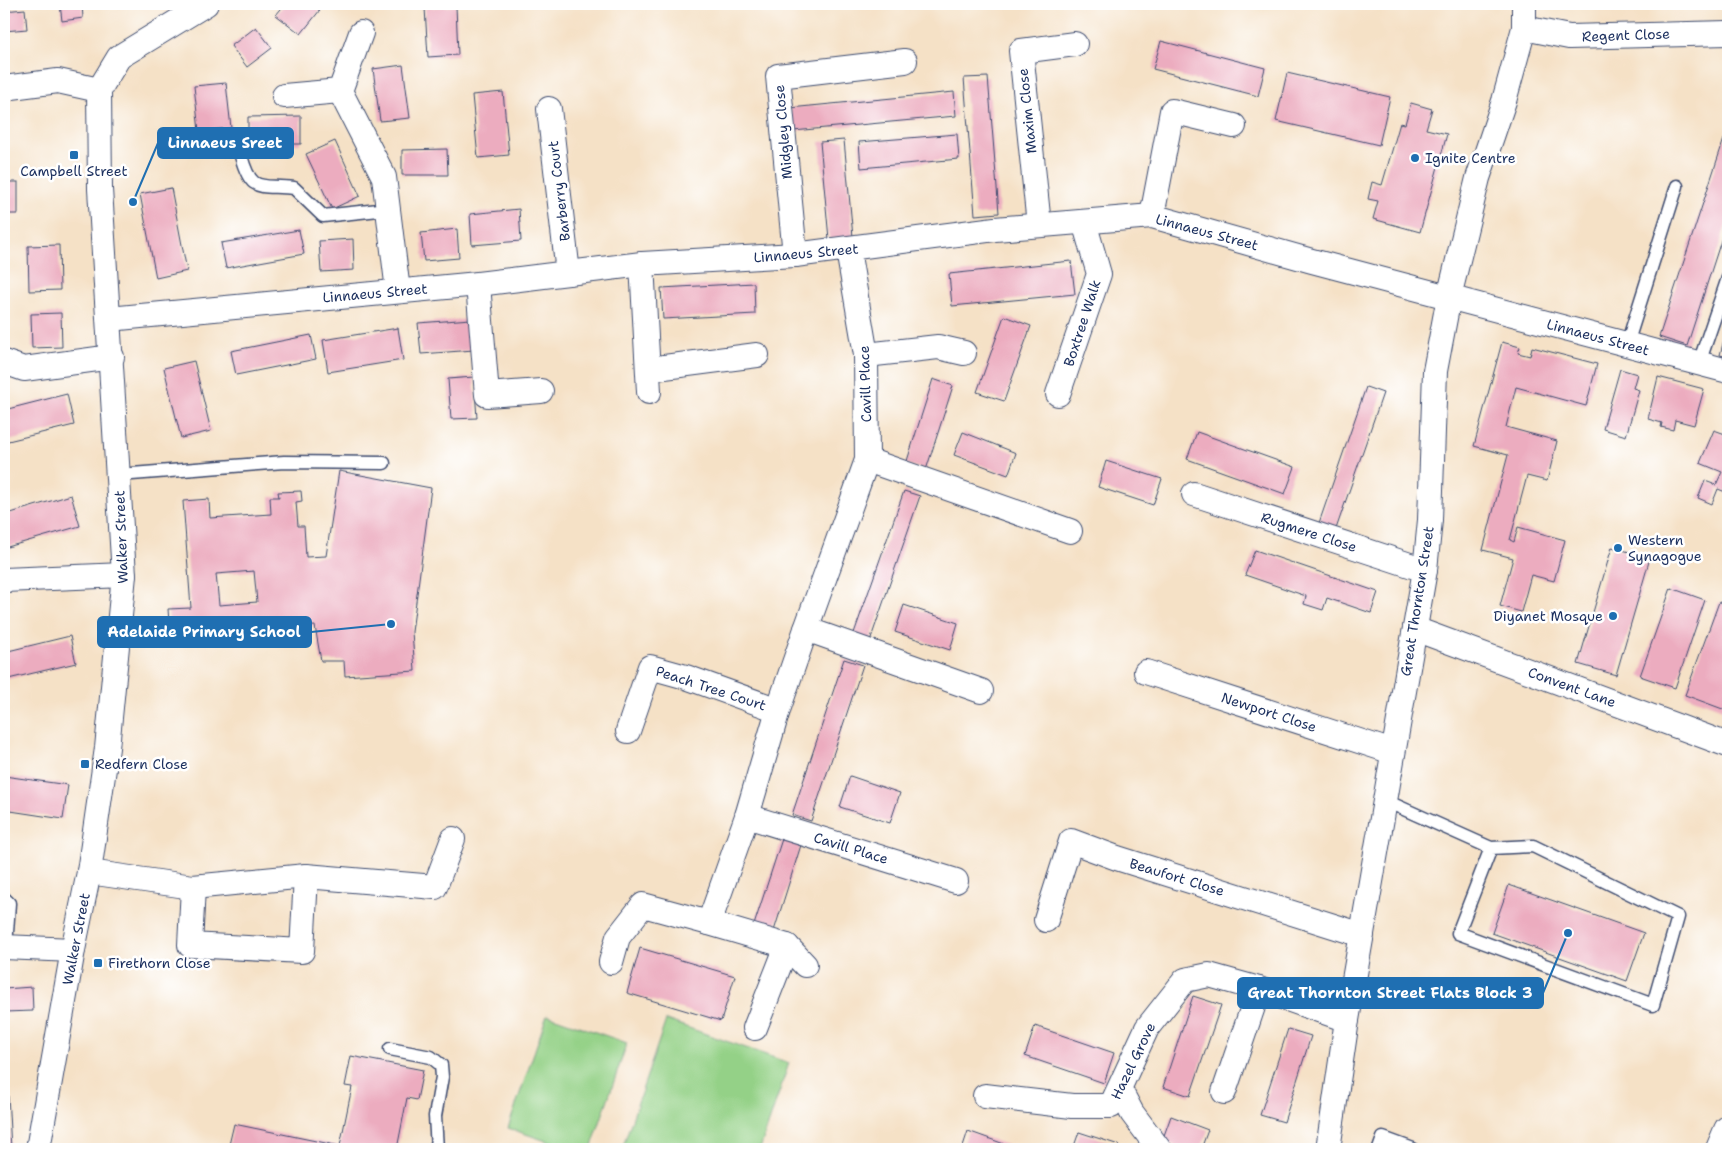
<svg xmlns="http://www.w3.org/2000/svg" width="1732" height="1153" viewBox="0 0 1732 1153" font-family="'Shantell Sans',sans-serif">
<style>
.green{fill:#94d187;stroke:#588072}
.building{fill:#ecacbf;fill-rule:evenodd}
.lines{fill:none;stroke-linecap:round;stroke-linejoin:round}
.lane-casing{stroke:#3c4a6e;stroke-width:15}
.street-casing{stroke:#3c4a6e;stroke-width:26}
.primary-casing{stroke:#3c4a6e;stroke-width:30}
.lane{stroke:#fff;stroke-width:12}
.street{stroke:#fff;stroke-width:24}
.primary{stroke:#fff;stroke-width:28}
.poi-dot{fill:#1f6fb2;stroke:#fff;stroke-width:2}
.labels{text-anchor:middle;stroke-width:5;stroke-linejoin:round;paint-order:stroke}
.street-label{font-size:14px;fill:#1b2f5e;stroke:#fff}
.poi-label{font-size:14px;fill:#1b2f5e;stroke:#fff;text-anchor:start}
.leader{fill:none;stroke:#1f6fb2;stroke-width:2}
.callout-dot{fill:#1f6fb2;stroke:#fff;stroke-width:2}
.callout{fill:#1f6fb2;stroke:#1f6fb2;stroke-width:2}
.callout-label{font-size:15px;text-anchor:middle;font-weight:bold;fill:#fff}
</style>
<rect width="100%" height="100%" fill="#fff"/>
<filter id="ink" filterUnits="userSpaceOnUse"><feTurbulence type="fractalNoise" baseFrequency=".02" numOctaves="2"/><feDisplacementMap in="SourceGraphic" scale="10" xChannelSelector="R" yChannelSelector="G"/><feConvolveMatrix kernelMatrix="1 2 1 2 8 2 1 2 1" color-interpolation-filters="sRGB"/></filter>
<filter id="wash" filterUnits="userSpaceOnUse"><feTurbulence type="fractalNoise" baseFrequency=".0096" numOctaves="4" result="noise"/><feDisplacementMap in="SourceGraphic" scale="20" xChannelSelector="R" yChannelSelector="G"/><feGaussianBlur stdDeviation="1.12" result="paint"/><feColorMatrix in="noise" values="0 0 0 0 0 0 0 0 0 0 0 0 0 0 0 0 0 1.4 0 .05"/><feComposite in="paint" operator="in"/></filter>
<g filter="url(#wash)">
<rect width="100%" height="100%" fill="#f5e1c6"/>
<g class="green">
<polygon points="547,1015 627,1043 591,1149 570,1149 508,1128"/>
<polygon points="666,1020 789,1063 760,1149 622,1149"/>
</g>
<g id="blocks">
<g class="building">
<polygon points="60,4 82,4 83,18 62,21"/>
<polygon points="285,4 311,4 320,10 301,34 276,15"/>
<polygon points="456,6 458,55 428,57 425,8"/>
<polygon points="25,9 27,29 4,31 4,11"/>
<polygon points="256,27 272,48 247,67 231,46"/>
<polygon points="1161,41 1265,68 1258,96 1153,69"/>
<polygon points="403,65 410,118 380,121 373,69"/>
<polygon points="1287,73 1390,97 1379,145 1276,121"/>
<polygon points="988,77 999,213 975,215 964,78"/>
<polygon points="226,83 231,128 199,131 194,86"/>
<polygon points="503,92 509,155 478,158 472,95"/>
<polygon points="954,92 956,116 793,131 790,108"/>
<polygon points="1411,103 1432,109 1426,129 1447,134 1420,232 1373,219 1378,201 1368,199 1372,182 1382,185 1400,123 1405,124"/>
<polygon points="301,116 301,144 248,144 248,117"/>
<polygon points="957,134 959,159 861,168 859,142"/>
<polygon points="1724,139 1728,140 1728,219 1687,346 1659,337"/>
<polygon points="844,140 853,237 829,239 820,142"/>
<polygon points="335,141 360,196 332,209 306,154"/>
<polygon points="447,149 448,175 402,175 402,150"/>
<rect x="4" y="182" width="14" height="32"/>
<polygon points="171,188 187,271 156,278 140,194"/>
<polygon points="519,209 521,241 472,245 470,214"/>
<polygon points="457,229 459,258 424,261 421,233"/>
<polygon points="299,230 304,254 226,268 221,243"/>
<polygon points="353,239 354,270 321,272 319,241"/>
<polygon points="59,245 60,290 29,291 28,246"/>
<polygon points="1071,261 1075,294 952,306 949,274"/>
<polygon points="754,283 755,314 663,319 661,288"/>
<polygon points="61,313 62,347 32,348 31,314"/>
<polygon points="1004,316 1031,326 1004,401 977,392"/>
<polygon points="471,319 474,350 421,354 418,323"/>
<polygon points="1728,324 1728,357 1720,355"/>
<polygon points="398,328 403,360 328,372 323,340"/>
<polygon points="311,335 316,359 236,375 231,351"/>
<polygon points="1502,342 1520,347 1518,353 1530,356 1532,347 1597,364 1586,406 1516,387 1506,427 1557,441 1547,481 1527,476 1510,540 1514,542 1518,527 1565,540 1554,581 1531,575 1521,612 1500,606 1513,558 1483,550 1508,455 1474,446"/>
<polygon points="194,361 211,431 181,438 164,368"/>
<polygon points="1620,369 1637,374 1633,388 1639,390 1626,436 1603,429"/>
<polygon points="474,377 477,418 451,419 448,379"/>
<polygon points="1658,377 1704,389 1694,425 1675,420 1673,430 1661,427 1662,423 1648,419"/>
<polygon points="933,379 953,386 926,470 906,464"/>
<polygon points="1366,387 1383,393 1336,529 1319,523"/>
<polygon points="67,394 74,425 4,442 4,410"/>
<polygon points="1714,430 1728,435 1728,493 1718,489 1712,504 1698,498 1705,481 1716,485 1722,472 1700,463"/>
<polygon points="963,432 1016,453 1008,475 954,455"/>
<polygon points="1197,432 1295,467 1285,494 1187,459"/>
<polygon points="1106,461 1162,479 1153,505 1098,487"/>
<path d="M339,471l92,17 -19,144 3,39 -70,5 -1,-15h-23l-6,-35 -145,10 -2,-27 23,-1 -8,-107 26,-2 1,19 61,-4 -1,-17h9l-1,-5 23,-1 1,10 -6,1 2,24h6l2,31 20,-1zM254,571l3,31 -38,3 -3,-31z"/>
<polygon points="904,491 920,496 870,641 853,636"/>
<polygon points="71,495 80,526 4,548 4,515"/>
<polygon points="1612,547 1650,558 1616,675 1578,664"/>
<polygon points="1255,550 1378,592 1371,613 1327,598 1323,610 1304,604 1306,596 1245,575"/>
<polygon points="1671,588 1705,600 1675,688 1640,676"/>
<polygon points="1719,602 1728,605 1728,711 1685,695"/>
<polygon points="904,605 958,623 950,650 895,632"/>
<polygon points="70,636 76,663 4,680 4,652"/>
<polygon points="844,659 863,665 811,821 792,815"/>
<polygon points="4,776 68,785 63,819 4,810"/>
<polygon points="850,776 900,793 890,823 840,807"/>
<polygon points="782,839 801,845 774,931 754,925"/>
<polygon points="1509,885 1644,933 1627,981 1492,933"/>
<polygon points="640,948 735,976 721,1021 627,993"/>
<polygon points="32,987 33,1011 4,1012 4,989"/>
<polygon points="1193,996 1221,1005 1190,1096 1163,1087"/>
<polygon points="1035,1026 1114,1053 1104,1083 1025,1056"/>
<polygon points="1288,1029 1311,1036 1284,1122 1260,1115"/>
<polygon points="4,1040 5,1040 11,1149 4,1149"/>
<polygon points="351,1056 423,1070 417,1100 407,1098 397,1149 228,1149 234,1124 340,1146 352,1087 345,1086"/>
<polygon points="1171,1116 1208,1130 1201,1149 1185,1149 1162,1141"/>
<polygon points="968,1131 1018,1149 962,1149"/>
<polygon points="1079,1132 1119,1145 1117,1149 1073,1149"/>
</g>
</g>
</g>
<g filter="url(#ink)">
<use href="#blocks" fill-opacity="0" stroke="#3c4a6e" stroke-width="1"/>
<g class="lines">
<defs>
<g id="lane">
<path d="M241,156c11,39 19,28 53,32l29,28 65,-7"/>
<polyline points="1627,344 1677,186"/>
<polyline points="1699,363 1728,278"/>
<polyline points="119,475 284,462 384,463"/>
<polyline points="1386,801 1491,848 1533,846 1678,917 1653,1005 1458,933 1491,848"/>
<polyline points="4,898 9,903 6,947"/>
<polyline points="390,1049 431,1057 441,1065 442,1077 435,1116 437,1149"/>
<polyline points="1379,1149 1383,1138 1413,1149"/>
</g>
<g id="street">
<polyline points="1524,28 1569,37 1728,33"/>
<polyline points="4,88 58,81 99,90"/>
<polyline points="340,91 384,177 398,291"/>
<polyline points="284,96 340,91 361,33"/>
<polyline points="549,109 568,273"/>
<polyline points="1152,216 1172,111 1234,126"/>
<polyline points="1039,225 1021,51 1075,44"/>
<polyline points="795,255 778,76 905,61"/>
<polyline points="642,264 649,392"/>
<polyline points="478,284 487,395 541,391"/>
<polyline points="109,319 478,284 642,264 795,255 995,229 1152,216 1312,261 1728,371"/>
<polyline points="866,355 938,347 964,353"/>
<polyline points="4,362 24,369 112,357"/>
<polyline points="649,369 757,355"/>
<polyline points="1058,394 1099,274 1084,222"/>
<polyline points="867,460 1070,531"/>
<polyline points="1194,494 1425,570"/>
<polyline points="4,580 124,575"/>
<polyline points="806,629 981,691"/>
<polyline points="1415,629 1728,745"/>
<polyline points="1146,672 1393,752"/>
<polyline points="628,731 650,667 686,677 778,710"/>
<polyline points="747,816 956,881"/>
<polyline points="89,872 193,887 306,876 435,887 453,839"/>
<polyline points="193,887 190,945 302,951 306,876"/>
<polyline points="1046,920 1071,841 1117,858 1362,935"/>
<polyline points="4,947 73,950"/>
<polyline points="611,962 618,937 643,905 709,923"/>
<polyline points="805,965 787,946 709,923 747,816 778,710 806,629 867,460 866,355 848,250"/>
<polyline points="755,1028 787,946"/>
<polyline points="1120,1090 1132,1113 1159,1149"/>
<polyline points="1224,1092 1259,989"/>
<polyline points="985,1096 1072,1106 1111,1106 1147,1028 1185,980 1209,975 1259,989 1347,1020"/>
<polyline points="38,1149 73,950 89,872 107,748 124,575 100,189 99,90 119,57 206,4"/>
<polyline points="1328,1149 1347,1020 1425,570 1430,520 1435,371 1449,297 1478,178 1504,101 1524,28 1524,4"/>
</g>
<polyline id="primary" points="1720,1149 1728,1130"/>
</defs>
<use href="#lane" class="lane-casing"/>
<use href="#street" class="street-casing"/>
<use href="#primary" class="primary-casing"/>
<use href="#lane" class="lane"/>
<use href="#street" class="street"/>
<use href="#primary" class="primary"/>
</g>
</g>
<g class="poi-dot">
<rect x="69" y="150" width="10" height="10" rx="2.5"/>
<circle cx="1415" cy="158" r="5"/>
<circle cx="1618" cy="548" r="5"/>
<circle cx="1613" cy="616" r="5"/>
<rect x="80" y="759" width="10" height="10" rx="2.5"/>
<rect x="93" y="958" width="10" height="10" rx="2.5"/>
</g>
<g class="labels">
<g class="street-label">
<text transform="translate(1626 35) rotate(-2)" y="5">Regent Close</text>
<text transform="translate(1027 111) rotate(-96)" y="5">Maxim Close</text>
<text transform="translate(783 132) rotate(-95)" y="5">Midgley Close</text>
<text transform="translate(559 191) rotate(-97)" y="5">Barberry Court</text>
<text transform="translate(1207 232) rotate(15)" y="5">Linnaeus Street</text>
<text transform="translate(806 253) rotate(-5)" y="5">Linnaeus Street</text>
<text transform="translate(375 293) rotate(-5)" y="5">Linnaeus Street</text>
<text transform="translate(1082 323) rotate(-72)" y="5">Boxtree Walk</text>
<text transform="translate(1598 337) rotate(15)" y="5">Linnaeus Street</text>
<text transform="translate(865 384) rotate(-92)" y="5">Cavill Place</text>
<text transform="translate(1309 532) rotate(18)" y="5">Rugmere Close</text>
<text transform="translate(121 537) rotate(-92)" y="5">Walker Street</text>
<text transform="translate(1417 601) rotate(-81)" y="5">Great Thornton Street</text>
<text transform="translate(1572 687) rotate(20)" y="5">Convent Lane</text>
<text transform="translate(711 688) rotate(18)" y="5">Peach Tree Court</text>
<text transform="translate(1269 712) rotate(18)" y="5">Newport Close</text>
<text transform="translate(851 848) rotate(17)" y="5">Cavill Place</text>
<text transform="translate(1177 877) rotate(17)" y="5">Beaufort Close</text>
<text transform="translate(76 939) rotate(-79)" y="5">Walker Street</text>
<text transform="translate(1133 1061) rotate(-64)" y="5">Hazel Grove</text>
</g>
<g class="poi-label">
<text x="1425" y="163">Ignite Centre</text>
<text x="74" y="176" text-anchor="middle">Campbell Street</text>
<text x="1628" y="545">Western<tspan x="1628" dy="16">Synagogue</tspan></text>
<text x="1603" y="621" text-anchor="end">Diyanet Mosque</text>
<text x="95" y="769">Redfern Close</text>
<text x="108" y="968">Firethorn Close</text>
</g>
</g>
<path class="leader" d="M133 202L158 143M391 624L311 632M1568 933L1543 993"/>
<g class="callout-dot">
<circle cx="133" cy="202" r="5"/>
<circle cx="391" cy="624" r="5"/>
<circle cx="1568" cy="933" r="5"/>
</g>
<g class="callout">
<rect x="158" y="128" width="135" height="30" rx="5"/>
<rect x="98" y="617" width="213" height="30" rx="5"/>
<rect x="1238" y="978" width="305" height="30" rx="5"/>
</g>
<g class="callout-label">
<text x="225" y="148">Linnaeus Sreet</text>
<text x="204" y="637">Adelaide Primary School</text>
<text x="1390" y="998">Great Thornton Street Flats Block 3</text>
</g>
<rect width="1732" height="1153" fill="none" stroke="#fff" stroke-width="20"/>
</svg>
